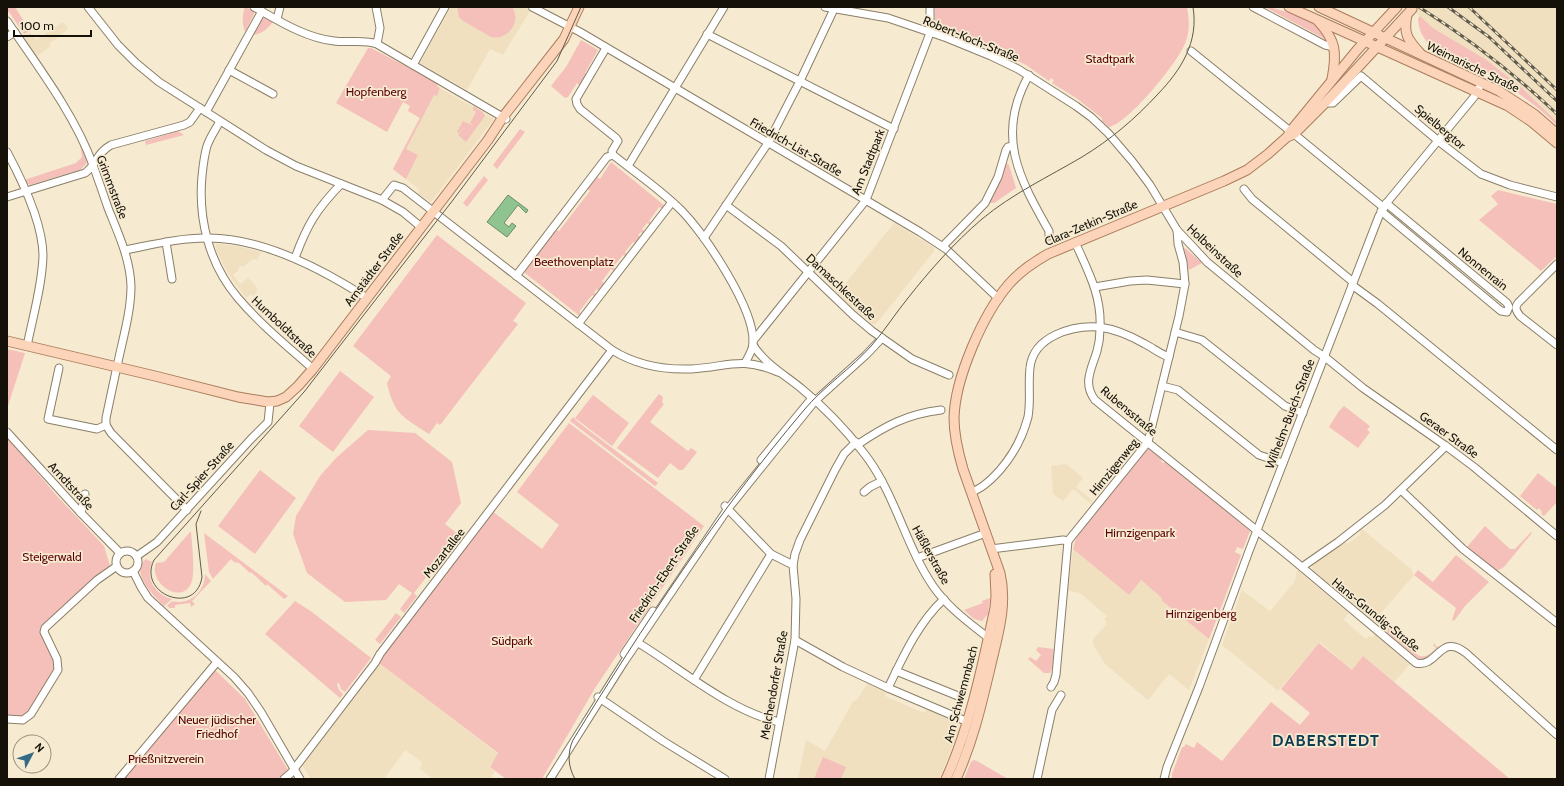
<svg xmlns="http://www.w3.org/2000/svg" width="1564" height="786" viewBox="0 0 1564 786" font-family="Cabin,sans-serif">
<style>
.built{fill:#f0e0c0}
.green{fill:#f5c0ba}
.water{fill:#8fc490;stroke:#6a8e67}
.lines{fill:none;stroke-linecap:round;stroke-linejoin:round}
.minor-casing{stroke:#8a7f68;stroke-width:9}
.major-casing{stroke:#aa7d5c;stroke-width:11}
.minor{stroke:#fff;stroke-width:7}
.major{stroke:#fcd4b9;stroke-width:9}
.tram{stroke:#615b4c;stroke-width:1}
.rail-casing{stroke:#615b4c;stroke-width:3}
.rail{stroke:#f6ead1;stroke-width:1.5;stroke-dasharray:4.5;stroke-linecap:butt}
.labels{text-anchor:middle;stroke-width:3.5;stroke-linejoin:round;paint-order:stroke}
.street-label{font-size:12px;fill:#151108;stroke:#f6ead1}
.park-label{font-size:12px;fill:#5c0007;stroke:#f6ead1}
.district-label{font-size:16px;font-weight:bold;letter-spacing:1px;fill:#113d52;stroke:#f6ead1}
</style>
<rect width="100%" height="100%" fill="#f6ead1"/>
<g class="built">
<polygon points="451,7 523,7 530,11 503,55 490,49 467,90 420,63"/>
<polygon points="1410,7 1557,7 1557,122 1519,85 1485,59 1433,28"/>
<polygon points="63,22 68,29 49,44 51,46 36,57 23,37 30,32 36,40"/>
<polygon points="436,86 494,119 431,202 418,194 420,190 393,169"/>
<polygon points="894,223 932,246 934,248 934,251 877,323 873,325 837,294"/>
<polygon points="217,244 236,246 261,252 257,260 253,259 243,267 240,266 238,268 239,270 233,275 240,284 248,278 251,281 252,281 258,289 256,290 257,292 253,296 251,294 246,298 227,272 216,249 215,246"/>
<polygon points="1066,464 1083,478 1076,487 1093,501 1091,504 1073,489 1063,501 1053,494 1051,466"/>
<polygon points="1362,529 1411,569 1414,575 1373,622 1312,572 1312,565 1345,541 1348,544 1361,534 1359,531"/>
<polygon points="1073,549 1129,595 1140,580 1163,598 1161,600 1209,639 1189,690 1169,674 1148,700 1105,664 1094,646 1093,642 1094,638 1106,625 1106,622 1104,619 1107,616 1080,593 1068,591"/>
<polygon points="1297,570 1349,613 1344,619 1344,620 1366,639 1370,635 1372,637 1375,634 1410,664 1394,682 1363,656 1352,670 1320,642 1278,691 1222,645 1242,590 1270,611 1295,581"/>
<polygon points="379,663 498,754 489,767 495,771 490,779 433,779 420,769 422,762 405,750 384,779 311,779 302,765"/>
<polygon points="868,683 886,691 885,696 924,713 927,709 958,722 960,729 939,779 798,779 806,740 825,751 854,700 856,701"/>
</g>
<g class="green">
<polygon points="7,7 15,7 30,31 24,34 9,12 7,12"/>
<path d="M245,7l9,4v3l-9,18c-3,-8 -3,-17 0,-25z"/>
<path d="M457,7h55c10,14 -4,34 -21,30l-28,-16 -4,-4z"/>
<path d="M935,7h252c2,11 3,23 -1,34 -6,19 -57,82 -77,86l-7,-6v-3l-26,-20 -24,-15 2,-3 -3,-2 -2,3 -23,-16 -35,-17 -55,-21 -1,-3z"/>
<path d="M1265,7c10,0 46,13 53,20 4,3 7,8 10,12h-3z"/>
<path d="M1420,16l13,12 52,31 34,26 38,37v3l-19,-17 -40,-30 -71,-36c-5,-6 -9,-15 -9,-24z"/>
<path d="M265,17l8,5c-5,6 -12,13 -21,13l9,-15z"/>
<polygon points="581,40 598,50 585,73 588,75 583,83 579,85 577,83 568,97 565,98 551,86 566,67"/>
<polygon points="368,48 371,48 438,83 437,86 440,88 437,96 434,95 406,149 418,155 406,179 393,169 420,118 408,111 410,106 403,102 387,132 336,103"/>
<polygon points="473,106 483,112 485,116 466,142 458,135 465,126 459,133 457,132 463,121 474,126 470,123 476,112 473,110"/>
<polygon points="520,129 525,132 497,169 493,165"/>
<polygon points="178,131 184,135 146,145 145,141"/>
<polygon points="80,144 87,161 86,164 80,170 30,185 24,182 24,180 76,163 82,157"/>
<polygon points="611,162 665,206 663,209 659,207 649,221 652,223 651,225 647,223 642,229 645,232 644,234 641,232 638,235 641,237 636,244 633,242 625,252 628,255 626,257 623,255 613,267 616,270 615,272 611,269 602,281 605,284 600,291 597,289 594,292 597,295 595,297 592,295 579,312 582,314 580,316 525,273 525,270 554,233 557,230 559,231 590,191 588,189 597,177 600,179"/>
<polygon points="1006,163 1009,165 1016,188 994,203 991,203 989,201"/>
<polygon points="484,176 488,180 467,207 463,203"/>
<polygon points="1498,190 1557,204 1557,256 1541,271 1479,220 1498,204 1491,196"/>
<path d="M437,235l89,68 -13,18 5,3 -78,101 -3,-2 -8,11c-26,-17 -35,-19 -42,-51l4,-7 -38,-30z"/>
<polygon points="1184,248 1185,248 1202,263 1189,270"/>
<polygon points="7,349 25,353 7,409"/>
<polygon points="340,371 374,397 333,452 299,426"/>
<polygon points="659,394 663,397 662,403 664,404 650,422 688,451 691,448 697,452 683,470 679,470 670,463 658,478 617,448"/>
<polygon points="593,395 629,423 612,446 575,418"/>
<polygon points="1344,406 1370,426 1367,430 1370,432 1358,448 1329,427 1339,411"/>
<polygon points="573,417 578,422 658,483 655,486 570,421"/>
<polygon points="569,423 704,526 595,688 542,779 506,779 490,767 498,753 379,663 381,655 492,511 542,549 559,525 517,492"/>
<polygon points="368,430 415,433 452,462 461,503 445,524 459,535 414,593 417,596 404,613 400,609 412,593 399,584 386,600 345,602 307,573 293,534 296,516 320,476 336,458"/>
<polygon points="7,437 57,496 104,546 110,566 40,632 56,667 40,695 23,717 7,715"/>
<polygon points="1147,449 1151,450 1162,459 1161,461 1163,463 1167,462 1250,531 1243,549 1237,547 1235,552 1241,555 1209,639 1161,600 1162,598 1141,580 1129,595 1073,549 1076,538"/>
<polygon points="260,470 296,498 255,554 218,526"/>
<polygon points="1538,473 1557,488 1557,502 1544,516 1541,514 1542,512 1539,508 1537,510 1520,496"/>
<polygon points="1485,526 1510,549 1515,549 1531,532 1532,533 1504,567 1497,571 1467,547"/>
<path d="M190,532h1c1,12 4,38 1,49 -8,26 -44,3 -36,-18l8,-1z"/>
<polygon points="204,533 288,596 284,599 267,584 266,586 251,572 250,573 239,563 234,562 231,559 213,579 209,572"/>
<polygon points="1456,555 1489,582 1465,606 1454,621 1452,620 1456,608 1414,575 1418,570 1433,582"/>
<path d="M146,559l6,3c-7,17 3,32 20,37l-8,7c-10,-10 -35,-34 -18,-47z"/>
<path d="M205,574l6,7 -19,20 3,3 -4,3 -1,-4 -15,2v3h-5l-3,-2 4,-4c3,-1 6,0 9,0 15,-1 25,-14 25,-28z"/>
<polygon points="990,598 988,614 982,621 974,619 964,610 983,603 982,601"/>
<polygon points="295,601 312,612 371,658 345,692 341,689 339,683 337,684 339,690 343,694 340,698 265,634"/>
<polygon points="396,613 401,617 380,644 375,640"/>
<path d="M1388,628h2l3,2 -3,3 21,17 3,-3 3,3 -2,3c8,7 14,2 21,-5l-3,-3 2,-2v2l2,2 2,-1 -13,12 -7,1 -32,-26z"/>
<polygon points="1319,643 1352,670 1363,656 1510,779 1172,778 1172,774 1182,747 1184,747 1186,744 1194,748 1197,742 1222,761 1271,702 1300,725 1310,713 1281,689"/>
<polygon points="1038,647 1054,649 1052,668 1050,673 1044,673 1028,659 1030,657 1036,661 1041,655 1036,650"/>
<polygon points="214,669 245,699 288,770 278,779 121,779"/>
<polygon points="823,757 846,767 841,779 814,779"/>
<polygon points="974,760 977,761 1008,779 964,779 971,762"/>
</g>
<polygon class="water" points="508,195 528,210 526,213 518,205 504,223 509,227 512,223 516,226 507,237 487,222"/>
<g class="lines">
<defs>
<g id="minor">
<polyline points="88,7 118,45 136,63 159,82 266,150 296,166 382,200 403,212 421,227"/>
<path d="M254,7c25,14 52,31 80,34 14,2 30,-2 43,3l129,75"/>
<polyline points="376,7 380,28 377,44"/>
<polyline points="532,7 580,32 920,232 946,249 999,299"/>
<polyline points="825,7 888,18 947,38 991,56 1018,69 1076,106 1091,117 1108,133 1132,161 1150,185 1177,230 1194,248 1207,262 1314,350 1325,357 1363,388 1446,446 1474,467 1557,536"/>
<polyline points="1253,7 1325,45 1334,47"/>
<polyline points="277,19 280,7"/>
<path d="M7,21c30,44 68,94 86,144 5,14 10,28 15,43 10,25 22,50 23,78 0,27 -9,55 -14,81"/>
<polyline points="707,34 894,129"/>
<polyline points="7,37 15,32"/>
<path d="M606,48l-30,51 1,5 3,5 36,29 2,3 -6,10 1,4c23,18 48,35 69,56 23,24 73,98 71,132 0,7 -5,14 -8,20"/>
<polyline points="1191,51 1290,131"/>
<polyline points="413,65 445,7"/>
<polyline points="229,70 273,94"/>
<path d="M1029,75c-34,60 -10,103 20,156v5"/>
<polyline points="1325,103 1333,103 1361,76 1442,144 1481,174 1510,185 1557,197"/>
<polyline points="206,112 262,11"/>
<path d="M220,121c-4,8 -10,16 -13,25 -3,10 -4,20 -5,30 -4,43 7,88 36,122 22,26 49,48 75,71"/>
<polyline points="1294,134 1383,207"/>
<path d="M7,152c15,28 36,73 36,104 -1,30 -10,60 -16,90"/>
<polyline points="628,166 724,7"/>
<polyline points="1244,189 1252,199 1353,282"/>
<path d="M7,197l78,-24c11,-7 11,-20 26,-28l73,-20 6,-3 10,-14"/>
<path d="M382,200l12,-15 9,3 209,162c24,15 51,20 79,19 37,-2 49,-13 87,3"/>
<polyline points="726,205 781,246 853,315 872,331 912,359 949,375"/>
<polyline points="1381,211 1501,311 1507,312 1509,307 1507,303 1386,203"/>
<polyline points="704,238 768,143 800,81 834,9"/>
<polyline points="166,242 172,279"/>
<path d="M1075,242c13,29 27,54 25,87 0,7 -1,15 -3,22 -5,17 -15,32 -2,49l196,158 125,105c22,5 24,-31 50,-10l91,82"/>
<polyline points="943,246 985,203 998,177 1006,150 1008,147 1013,146"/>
<path d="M125,250c26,-5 54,-12 81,-12 55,-1 116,31 161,60"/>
<path d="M295,258c12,-33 21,-48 46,-74"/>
<path d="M1557,264l-39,39c-4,5 -1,9 2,13l37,29"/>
<polyline points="516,276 607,157 613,155"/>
<polyline points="1352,285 1378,304 1557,450"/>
<polyline points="1095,287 1130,281 1147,280 1185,284"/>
<polyline points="578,324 672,202"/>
<polyline points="1175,332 1202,340 1285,406 1303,413"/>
<polyline points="753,341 866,200 930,33 930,7"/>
<path d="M753,345c12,19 32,30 49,44 23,19 43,40 61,63 32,40 42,93 70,134 15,22 38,38 58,54"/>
<polyline points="59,368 48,419 97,429 106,425"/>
<polyline points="116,371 106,418 106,425 111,433 187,510"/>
<polyline points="1162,386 1178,390 1259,455 1283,463"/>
<polyline points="7,432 79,511 120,553"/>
<path d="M857,445c28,-19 50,-31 84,-35"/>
<polyline points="761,460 812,398"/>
<polyline points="1401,490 1463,549 1557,623"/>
<polyline points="864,492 870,487 882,481"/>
<path d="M971,492c11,-3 21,-13 29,-22 13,-15 23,-34 28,-53 3,-16 0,-33 2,-49 3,-32 43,-43 69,-41 16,2 32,9 46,17 8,4 15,10 24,13"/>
<polyline points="725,506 771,554 793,565"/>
<polyline points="81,513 85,494"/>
<polyline points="991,549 1063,540 1068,541"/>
<circle cx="127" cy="562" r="11"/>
<polyline points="137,556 157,542 251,439 268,422 270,403"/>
<polyline points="917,558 986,533"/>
<polyline points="1302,567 1338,542 1385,505 1446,446"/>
<polyline points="133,571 141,587 148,598 234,677 248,693 261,712 300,779"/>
<polyline points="795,640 843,667 888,688 968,722"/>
<path d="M635,641c44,26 94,70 144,81"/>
<polyline points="624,654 653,611"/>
<polyline points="896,671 958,696"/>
<polyline points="694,680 771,554"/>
<polyline points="1051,687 1054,682 1056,675 1068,541 1148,442 1179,316 1185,284 1183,262 1178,244 1177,230"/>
<path d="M888,688c15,-31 30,-65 56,-89"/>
<polyline points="598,697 663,741 725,779"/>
<polyline points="7,719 23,720 31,714 58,670 57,659 44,632 45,628 97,580 117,566"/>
<polyline points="119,779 217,662"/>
<polyline points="284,779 291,773 375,663 380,654 612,350"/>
<polyline points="550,779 624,662 727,510 815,401 866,355 882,338"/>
<polyline points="769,779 795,640 796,599 793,565 795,554 800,540 835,470 844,454 856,442"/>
<polyline points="1037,779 1052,710 1061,695"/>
<polyline points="1164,779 1167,767 1199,687 1249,551 1379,216 1389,200 1474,97 1479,88"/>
</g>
<g id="major">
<polyline points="1289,7 1508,106 1532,122 1557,143"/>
<polyline points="1319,7 1499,91 1534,114 1557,134"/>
<path d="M1407,15c-4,19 1,25 13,38"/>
<path d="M1318,21c18,19 19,32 14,58"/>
<polyline points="1289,133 1357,50 1397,7"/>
<polyline points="7,341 155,376 238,397 268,402 277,401 286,397 298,386 313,369 488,140 503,117 564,39 579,7"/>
<path d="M946,779c25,-55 36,-113 49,-171l1,-12 -1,-22"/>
<path d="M956,779c18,-40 26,-77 36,-119 7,-29 15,-57 8,-87l-37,-104c-5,-17 -9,-34 -9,-51 1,-40 29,-104 55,-134 11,-13 25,-22 39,-30l176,-73 23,-11 21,-16 19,-17 7,-3 31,-31 87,-94"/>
</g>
</defs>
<use href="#minor" class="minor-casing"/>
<use href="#major" class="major-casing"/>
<use href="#minor" class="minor"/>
<use href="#major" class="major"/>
<g class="tram">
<path d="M201,511l-5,13 6,53c-6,40 -65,17 -48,-17l150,-168 149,-192 104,-139 24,-54"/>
<path d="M575,779c-7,-12 -8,-26 -2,-39 70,-114 144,-227 231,-330 20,-24 47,-41 68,-65 13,-15 23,-31 36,-47 22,-28 46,-55 74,-79 30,-25 66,-42 100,-62 28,-17 53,-38 76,-63 23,-24 41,-52 35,-87"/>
</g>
<defs>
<g id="rail">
<path d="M1419,7c49,31 96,67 138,107"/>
<polyline points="1448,7 1489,37 1557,101"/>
<polyline points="1469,7 1557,90"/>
</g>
</defs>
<use href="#rail" class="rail-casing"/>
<use href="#rail" class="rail"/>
</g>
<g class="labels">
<g class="street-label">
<text transform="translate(971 39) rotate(22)" y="4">Robert-Koch-Straße</text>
<text transform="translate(1473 67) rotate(26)" y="4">Weimarische Straße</text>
<text transform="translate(1440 127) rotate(40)" y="4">Spielbergtor</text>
<text transform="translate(796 147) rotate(30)" y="4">Friedrich-List-Straße</text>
<text transform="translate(868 162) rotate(-68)" y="4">Am Stadtpark</text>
<text transform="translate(112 187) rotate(69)" y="4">Grimmstraße</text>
<text transform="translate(1091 223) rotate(-23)" y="4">Clara-Zetkin-Straße</text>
<text transform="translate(1215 251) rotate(43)" y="4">Holbeinstraße</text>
<text transform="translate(374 269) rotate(-53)" y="4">Arnstädter Straße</text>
<text transform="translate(1483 269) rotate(39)" y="4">Nonnenrain</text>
<text transform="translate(841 287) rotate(43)" y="4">Damaschkestraße</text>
<text transform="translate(284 327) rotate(43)" y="4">Humboldtstraße</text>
<text transform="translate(1129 411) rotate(40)" y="4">Rubensstraße</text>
<text transform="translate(1290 414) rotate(-69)" y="4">Wilhelm-Busch-Straße</text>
<text transform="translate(1449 435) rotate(36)" y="4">Geraer Straße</text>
<text transform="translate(1114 467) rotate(-51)" y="4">Hirnzigenweg</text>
<text transform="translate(202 476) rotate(-48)" y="4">Carl-Spier-Straße</text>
<text transform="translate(71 486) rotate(47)" y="4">Arndtstraße</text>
<text transform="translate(444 553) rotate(-52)" y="4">Mozartallee</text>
<text transform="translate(931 555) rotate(61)" y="4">Häßlerstraße</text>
<text transform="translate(664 574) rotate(-56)" y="4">Friedrich-Ebert-Straße</text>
<text transform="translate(1376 615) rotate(39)" y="4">Hans-Grundig-Straße</text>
<text transform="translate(774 685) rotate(-80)" y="4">Melchendorfer Straße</text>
<text transform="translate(961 694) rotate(-75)" y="4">Am Schwemmbach</text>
</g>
<g class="park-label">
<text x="1110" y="63">Stadtpark</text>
<text x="376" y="96">Hopfenberg</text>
<text x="574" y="266">Beethovenplatz</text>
<text x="1140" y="537">Hirnzigenpark</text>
<text x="52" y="561">Steigerwald</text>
<text x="1201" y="618">Hirnzigenberg</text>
<text x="512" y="645">Südpark</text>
<text x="217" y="724">Neuer jüdischer<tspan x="217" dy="14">Friedhof</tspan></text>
<text x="166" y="763">Prießnitzverein</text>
</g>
<g class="district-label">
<text x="1326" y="746">DABERSTEDT</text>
</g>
</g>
<rect width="1564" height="786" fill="none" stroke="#151108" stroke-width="16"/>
<g transform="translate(32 754) rotate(49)"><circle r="19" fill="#f6ead1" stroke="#9c9381"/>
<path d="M0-3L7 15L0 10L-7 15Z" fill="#366b87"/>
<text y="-6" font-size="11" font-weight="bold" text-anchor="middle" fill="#151108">N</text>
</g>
<path d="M14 30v6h77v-6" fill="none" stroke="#151108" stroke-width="2"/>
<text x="20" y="30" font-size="12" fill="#151108" stroke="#f6ead1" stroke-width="3" paint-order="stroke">100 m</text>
</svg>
